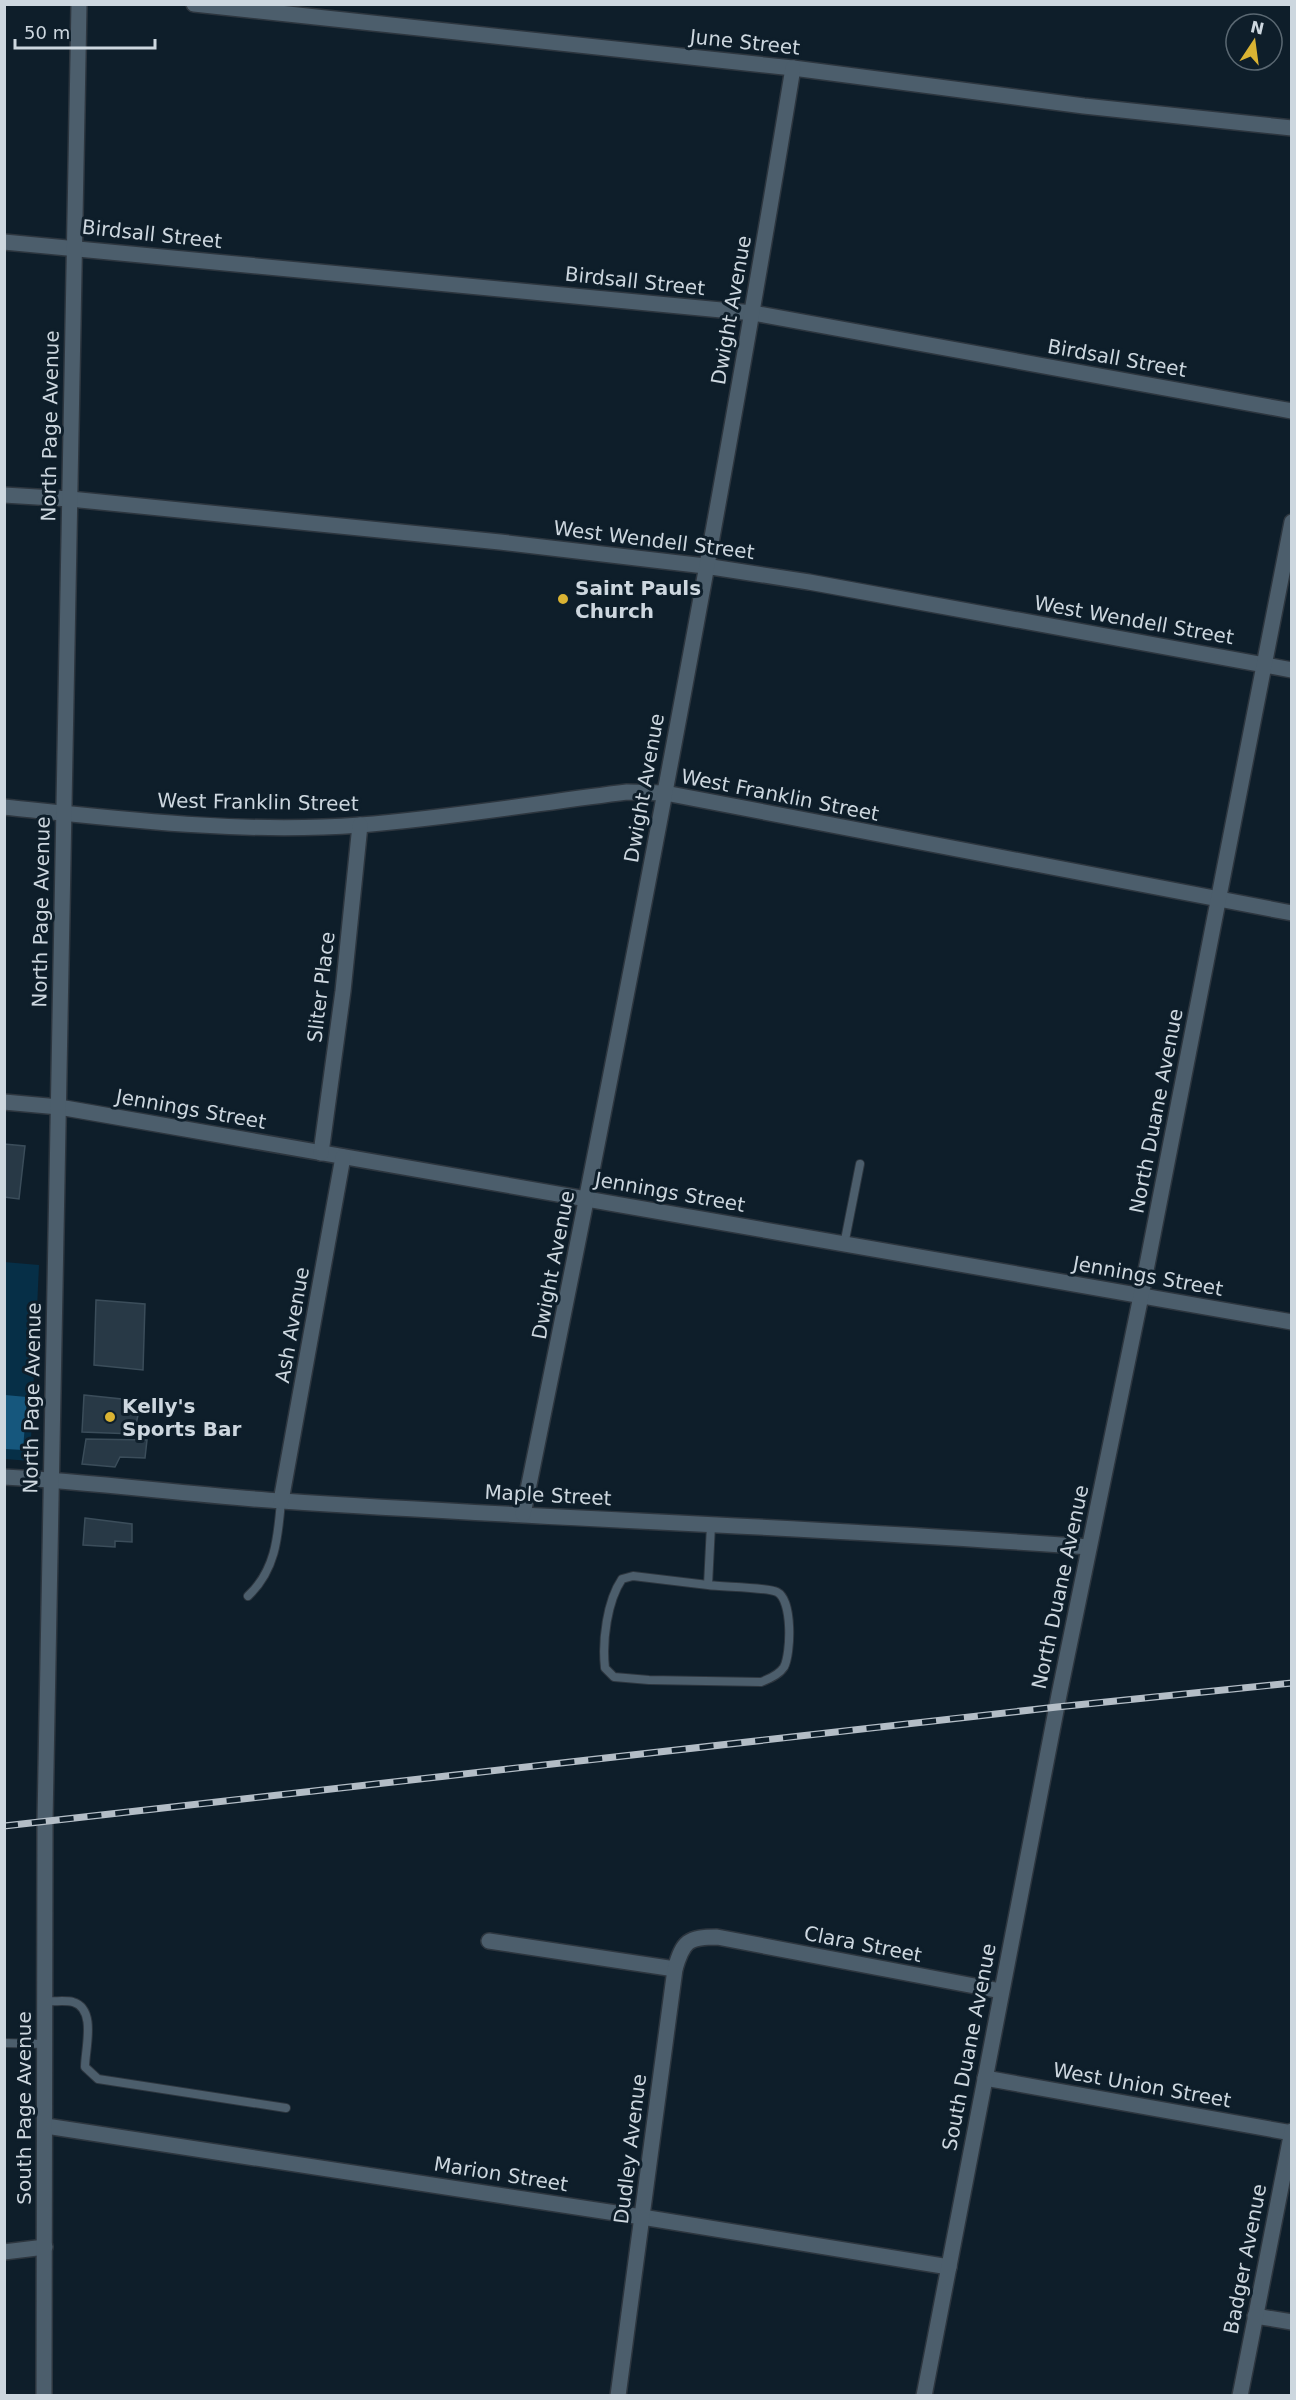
<svg xmlns="http://www.w3.org/2000/svg" width="1296" height="2400" viewBox="0 0 1296 2400" font-family="'DejaVu Sans',sans-serif">
<style>
.green{fill:#062f47}
.water{fill:#16577d}
.building{fill:#283946;stroke:#3b4d5a;stroke-width:1.5}
.lines{fill:none;stroke-linecap:round;stroke-linejoin:round}
.lane-casing{stroke:#2d363f;stroke-width:10}
.street-casing{stroke:#2d363f;stroke-width:18}
.lane{stroke:#4c5e6c;stroke-width:8}
.street{stroke:#4c5e6c;stroke-width:15}
.rail-casing{stroke:#b3bdc6;stroke-width:7}
.rail{stroke:#0e1e2a;stroke-width:4.5;stroke-dasharray:14;stroke-linecap:butt}
.poi-dot{fill:#dab333;stroke:#0e1e2a;stroke-width:2}
.labels{text-anchor:middle;stroke-width:6;stroke-linejoin:round;paint-order:stroke}
.street-label{font-size:20px;fill:#cdd7df;stroke:#0e1e2a}
.poi-label{font-size:20px;font-weight:bold;fill:#cdd7df;stroke:#0e1e2a;text-anchor:start}
</style>
<rect width="100%" height="100%" fill="#0e1e2a"/>
<polygon class="green" points="4,1262 39,1265 30,1461 5,1459"/>
<polygon class="water" points="5,1395 27,1397 23,1450 5,1449"/>
<g class="building">
<polygon points="4,1144 25,1146 19,1199 4,1197"/>
<polygon points="96,1300 145,1304 143,1370 94,1365"/>
<polygon points="84,1395 141,1401 134,1434 82,1432"/>
<polygon points="86,1439 147,1440 145,1458 120,1457 115,1467 82,1464"/>
<polygon points="85,1518 132,1524 132,1542 115,1541 115,1547 83,1545"/>
</g>
<g class="lines">
<defs>
<g id="lane">
<polyline points="844,1245 860,1164"/>
<path d="M708,1585l-75,-9 -11,3c-15,22 -20,62 -17,89l9,9 35,3 112,2c8,-3 18,-7 23,-15 7,-13 9,-67 -7,-75 -10,-5 -55,-5 -69,-7l3,-60"/>
<path d="M248,1596c28,-26 30,-60 33,-95"/>
<path d="M45,2001c9,1 20,-1 28,1 24,7 12,47 12,65l13,12 188,29"/>
<polyline points="4,2043 45,2044"/>
</g>
<g id="street">
<polyline points="194,4 793,68 1084,106 1292,128"/>
<polyline points="4,242 753,313 1292,411"/>
<polyline points="4,495 70,499 500,542 705,566 809,582 1292,670"/>
<path d="M4,807c118,12 237,27 356,18 89,-7 178,-22 267,-33l38,1 627,120"/>
<polyline points="4,1102 59,1107 1292,1322"/>
<polyline points="321,1153 343,991 360,825"/>
<path d="M4,1477c93,5 185,18 278,24 269,18 538,26 807,46"/>
<polyline points="281,1501 343,1157"/>
<path d="M523,1514c98,-480 191,-962 270,-1446"/>
<polyline points="489,1941 675,1969"/>
<polyline points="985,2078 1292,2133"/>
<polyline points="46,2126 642,2217 949,2267"/>
<polyline points="4,2252 45,2247"/>
<polyline points="1255,2316 1292,2322"/>
<polyline points="44,2396 45,1821 79,4"/>
<path d="M618,2396l57,-427c8,-28 13,-32 42,-32l284,54"/>
<polyline points="924,2396 1059,1695 1141,1296 1292,522"/>
<polyline points="1240,2396 1292,2131"/>
</g>
</defs>
<use href="#lane" class="lane-casing"/>
<use href="#street" class="street-casing"/>
<use href="#lane" class="lane"/>
<use href="#street" class="street"/>
<defs>
<polyline id="rail" points="4,1826 1057,1707 1292,1683"/>
</defs>
<use href="#rail" class="rail-casing"/>
<use href="#rail" class="rail"/>
</g>
<g class="poi-dot">
<circle cx="563" cy="599" r="6"/>
<circle cx="110" cy="1417" r="6"/>
</g>
<g class="labels">
<g class="street-label">
<text transform="translate(745 42) rotate(6)" y="7">June Street</text>
<text transform="translate(152 234) rotate(6)" y="7">Birdsall Street</text>
<text transform="translate(635 281) rotate(6)" y="7">Birdsall Street</text>
<text transform="translate(731 310) rotate(-80)" y="7">Dwight Avenue</text>
<text transform="translate(1117 358) rotate(10)" y="7">Birdsall Street</text>
<text transform="translate(50 426) rotate(-89)" y="7">North Page Avenue</text>
<text transform="translate(654 540) rotate(7)" y="7">West Wendell Street</text>
<text transform="translate(1134 620) rotate(10)" y="7">West Wendell Street</text>
<text transform="translate(644 788) rotate(-80)" y="7">Dwight Avenue</text>
<text transform="translate(780 795) rotate(11)" y="7">West Franklin Street</text>
<text transform="translate(258 802) rotate(1)" y="7">West Franklin Street</text>
<text transform="translate(41 912) rotate(-89)" y="7">North Page Avenue</text>
<text transform="translate(321 987) rotate(-83)" y="7">Sliter Place</text>
<text transform="translate(191 1109) rotate(10)" y="7">Jennings Street</text>
<text transform="translate(1156 1111) rotate(-79)" y="7">North Duane Avenue</text>
<text transform="translate(670 1192) rotate(10)" y="7">Jennings Street</text>
<text transform="translate(553 1265) rotate(-79)" y="7">Dwight Avenue</text>
<text transform="translate(1148 1276) rotate(10)" y="7">Jennings Street</text>
<text transform="translate(292 1325) rotate(-80)" y="7">Ash Avenue</text>
<text transform="translate(32 1398) rotate(-89)" y="7">North Page Avenue</text>
<text transform="translate(548 1495) rotate(3)" y="7">Maple Street</text>
<text transform="translate(1060 1587) rotate(-78)" y="7">North Duane Avenue</text>
<text transform="translate(863 1944) rotate(11)" y="7">Clara Street</text>
<text transform="translate(969 2047) rotate(-79)" y="7">South Duane Avenue</text>
<text transform="translate(1142 2085) rotate(10)" y="7">West Union Street</text>
<text transform="translate(24 2108) rotate(-90)" y="7">South Page Avenue</text>
<text transform="translate(630 2149) rotate(-83)" y="7">Dudley Avenue</text>
<text transform="translate(501 2174) rotate(9)" y="7">Marion Street</text>
<text transform="translate(1245 2259) rotate(-79)" y="7">Badger Avenue</text>
</g>
<g class="poi-label">
<text x="575" y="595">Saint Pauls<tspan x="575" dy="23">Church</tspan></text>
<text x="122" y="1413">Kelly's<tspan x="122" dy="23">Sports Bar</tspan></text>
</g>
</g>
<rect width="1296" height="2400" fill="none" stroke="#cdd7df" stroke-width="12"/>
<g transform="translate(1254 42) rotate(13)"><circle r="28" fill="#0e1e2a" stroke="#5a6872" stroke-width="1.5"/>
<path d="M0-4.5L10 22L0 15L-10 22Z" fill="#dab333"/>
<text y="-9" font-size="16" font-weight="bold" text-anchor="middle" fill="#cdd7df">N</text>
</g>
<path d="M15 39v9h140v-9" fill="none" stroke="#cdd7df" stroke-width="3"/>
<text x="24" y="39" font-size="18" fill="#cdd7df" stroke="#0e1e2a" stroke-width="4.5" paint-order="stroke">50 m</text>
</svg>
